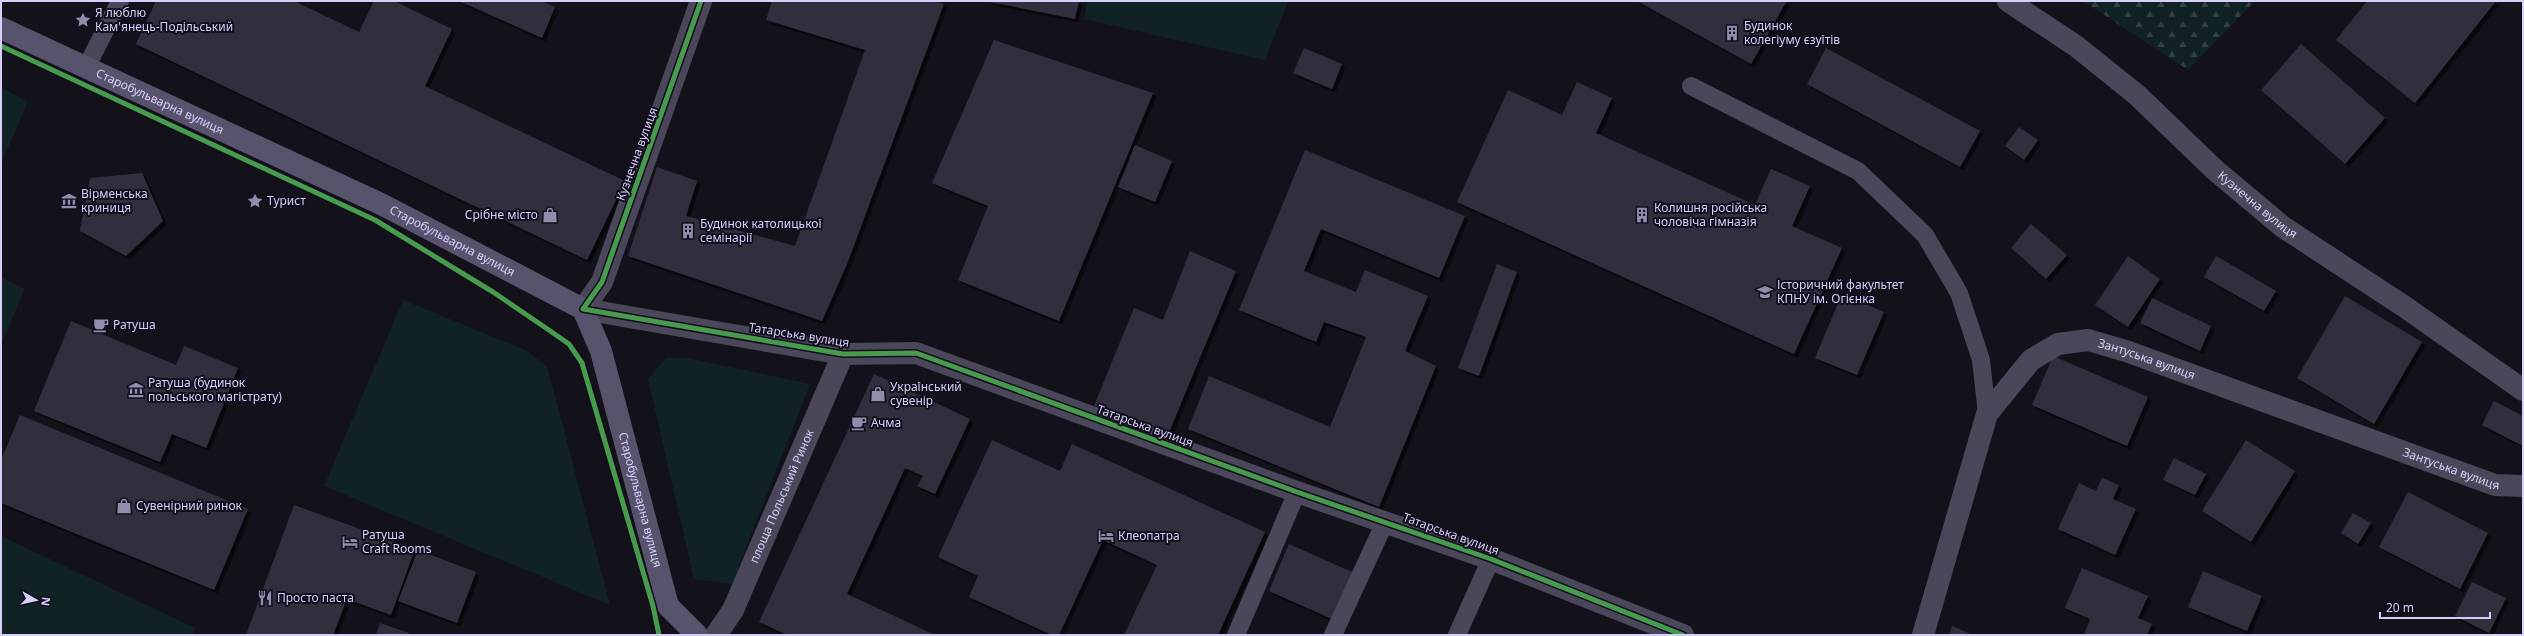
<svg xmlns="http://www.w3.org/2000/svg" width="2524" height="636" viewBox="0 0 2524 636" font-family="'Noto Sans',sans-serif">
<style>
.green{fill:#112224}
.forest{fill:url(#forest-firs)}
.building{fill:#322f3c;filter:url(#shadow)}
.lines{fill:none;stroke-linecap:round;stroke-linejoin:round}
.lane{stroke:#494759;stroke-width:18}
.street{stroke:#494759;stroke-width:22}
.secondary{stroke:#57536c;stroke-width:22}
.cycleway-casing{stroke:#120e1d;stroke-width:8}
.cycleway{stroke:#469c4c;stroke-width:5}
.labels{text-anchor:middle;stroke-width:4;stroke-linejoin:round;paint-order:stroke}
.poi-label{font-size:12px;fill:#d7cefa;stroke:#120e1d;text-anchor:start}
.street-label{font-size:12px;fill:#d7cefa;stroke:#120e1d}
</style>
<defs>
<pattern id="forest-firs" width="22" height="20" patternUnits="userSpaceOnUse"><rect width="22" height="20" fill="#112224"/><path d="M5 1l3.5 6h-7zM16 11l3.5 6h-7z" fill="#334145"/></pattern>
<filter id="shadow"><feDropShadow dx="3.5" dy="3.5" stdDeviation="0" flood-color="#0009"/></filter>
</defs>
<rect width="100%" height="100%" fill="#13121a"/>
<g class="green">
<polygon points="1087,1 1288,1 1265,60 1084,19"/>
<polygon points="1,87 28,102 1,164"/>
<polygon points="1,277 25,289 1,344"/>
<polygon points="403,300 525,350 547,366 610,605 324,486"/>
<polygon points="666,358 687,358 810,384 732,584 694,579 648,379"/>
<polygon points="1,536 195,628 193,635 1,635"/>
</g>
<polygon class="forest" points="2083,1 2255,1 2188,70"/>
<g class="building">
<polygon points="156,1 294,1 359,32 374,1 394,1 452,29 425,86 625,181 587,260 136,44"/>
<polygon points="459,1 541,1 555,7 542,38"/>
<polygon points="772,1 933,1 944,4 847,264 822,321 628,256 657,167 697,181 686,216 795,246 865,50 766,20"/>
<polygon points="985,1 1079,1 1075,19"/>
<polygon points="1637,1 1784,1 1786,2 1751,64"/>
<polygon points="2367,1 2496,1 2415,103 2336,40"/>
<polygon points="994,40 1153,93 1059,321 958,280 988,206 932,183"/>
<polygon points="2301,44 2385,118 2345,164 2261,90"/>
<polygon points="1304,48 1342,64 1332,89 1293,73"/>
<polygon points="1826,48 1980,131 1960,167 1807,84"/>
<polygon points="1577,82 1612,98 1596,133 1755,205 1771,169 1810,186 1792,226 1842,248 1794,354 1457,202 1508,90 1562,115"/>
<polygon points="2019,127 2038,140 2024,160 2005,146"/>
<polygon points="1135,145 1172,161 1155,202 1118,187"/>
<polygon points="1305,150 1465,216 1439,278 1321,229 1304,271 1356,292 1365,270 1428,296 1405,351 1436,366 1379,507 1188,429 1209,376 1330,427 1366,337 1324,322 1316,342 1239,310"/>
<polygon points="142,173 163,221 126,256 80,231 90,178"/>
<polygon points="2031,224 2067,255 2046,279 2011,248"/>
<polygon points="1190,251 1236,271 1167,437 1094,406 1134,308 1163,320"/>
<polygon points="2128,256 2160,279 2128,327 2095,305"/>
<polygon points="2216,256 2276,291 2264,311 2204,277"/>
<polygon points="1497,264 1517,272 1479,376 1458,368"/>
<polygon points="1842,294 1884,312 1857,375 1815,358"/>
<polygon points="2345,296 2422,342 2374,424 2297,378"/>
<polygon points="2152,298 2211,326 2200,351 2140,323"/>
<polygon points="71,321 176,365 184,346 238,368 206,448 172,434 160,462 34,411"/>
<polygon points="2053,356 2148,397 2127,446 2032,405"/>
<polygon points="874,374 970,419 935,494 917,486 923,476 905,468 847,594 935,635 787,635 759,622"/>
<polygon points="2494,401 2523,416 2523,446 2482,425"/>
<polygon points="20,415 248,509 214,590 1,503 1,460"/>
<polygon points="992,440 1060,471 1072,444 1265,532 1218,635 1124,635 1157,565 1103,540 1059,635 1052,635 969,597 978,576 938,557"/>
<polygon points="2246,440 2295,471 2251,542 2202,511"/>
<polygon points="2174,458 2206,474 2195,495 2163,480"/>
<polygon points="2102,478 2119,485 2113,499 2136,509 2115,555 2058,529 2079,483 2096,491"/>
<polygon points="2408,492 2488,533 2460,589 2379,547"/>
<polygon points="294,505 415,549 391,615 347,599 333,635 246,635"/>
<polygon points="2353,513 2371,523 2358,544 2341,533"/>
<polygon points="1289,544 1354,573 1332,619 1269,591"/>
<polygon points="418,550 476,572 457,623 398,601"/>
<polygon points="2082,568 2148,596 2138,618 2152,624 2147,635 2084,635 2090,619 2065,608"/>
<polygon points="2203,571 2262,596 2247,631 2188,607"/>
<polygon points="2472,582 2506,598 2489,633 2455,616"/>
<polygon points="380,623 409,633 408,635 376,635"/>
<polygon points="1952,626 1973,635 1949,635"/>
</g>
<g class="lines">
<g class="lane">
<polyline points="86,68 120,1"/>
<polyline points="1691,86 1858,171 1925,235 1959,293 1981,360 1987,414"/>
<polyline points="1236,635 1297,492"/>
<polyline points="1333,635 1385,522"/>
<polyline points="1457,635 1491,559"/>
</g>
<g class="street">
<polyline points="701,1 602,282 583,309 843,354 916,353 1297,492 1491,559 1683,635"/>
<path id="s1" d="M2008,1l68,45 61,49 78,75 68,57 122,80 118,83"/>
<path id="s2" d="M716,635l17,-25 110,-256"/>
<path id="s3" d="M1923,635l64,-221 44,-54 27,-16 30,-4 38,11 369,134 28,1"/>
</g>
<path class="secondary" id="s4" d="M1,28l380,176 202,105 18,42 67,255 29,29"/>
<defs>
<g id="cycleway">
<polyline points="701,1 602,282 583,309 843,354 916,353 1297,492 1491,559 1683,635"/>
<polyline points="1,46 375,220 493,292 543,326 569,344 582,363 653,606 659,635"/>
</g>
</defs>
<use href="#cycleway" class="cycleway-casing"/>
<use href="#cycleway" class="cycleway"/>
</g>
<defs>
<symbol id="sight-bare" viewBox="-9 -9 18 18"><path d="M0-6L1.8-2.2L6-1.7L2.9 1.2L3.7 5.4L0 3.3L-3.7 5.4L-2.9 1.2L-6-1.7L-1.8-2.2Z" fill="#928cac" stroke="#120e1d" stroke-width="2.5" paint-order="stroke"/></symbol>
<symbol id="building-bare" viewBox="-9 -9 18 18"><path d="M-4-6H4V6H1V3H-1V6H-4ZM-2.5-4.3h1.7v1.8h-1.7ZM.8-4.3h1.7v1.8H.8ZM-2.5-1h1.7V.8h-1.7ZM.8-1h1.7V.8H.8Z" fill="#928cac" stroke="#120e1d" stroke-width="2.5" paint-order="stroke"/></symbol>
<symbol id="museum-bare" viewBox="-9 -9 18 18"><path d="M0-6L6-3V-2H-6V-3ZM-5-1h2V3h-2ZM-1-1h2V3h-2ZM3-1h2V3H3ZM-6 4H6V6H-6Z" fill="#928cac" stroke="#120e1d" stroke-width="2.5" paint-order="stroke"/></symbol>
<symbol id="shop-bare" viewBox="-9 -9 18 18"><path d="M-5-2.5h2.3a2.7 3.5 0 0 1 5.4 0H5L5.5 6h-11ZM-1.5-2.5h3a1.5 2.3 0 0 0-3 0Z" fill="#928cac" stroke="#120e1d" stroke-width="2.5" paint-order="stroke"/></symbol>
<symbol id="university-bare" viewBox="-9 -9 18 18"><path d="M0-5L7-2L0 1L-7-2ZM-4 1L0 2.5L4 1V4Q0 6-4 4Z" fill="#928cac" stroke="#120e1d" stroke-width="2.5" paint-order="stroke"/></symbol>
<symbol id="cafe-bare" viewBox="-9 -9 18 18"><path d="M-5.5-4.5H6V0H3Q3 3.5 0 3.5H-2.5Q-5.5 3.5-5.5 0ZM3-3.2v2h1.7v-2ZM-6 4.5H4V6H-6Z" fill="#928cac" stroke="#120e1d" stroke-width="2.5" paint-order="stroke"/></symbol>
<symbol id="hotel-bare" viewBox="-9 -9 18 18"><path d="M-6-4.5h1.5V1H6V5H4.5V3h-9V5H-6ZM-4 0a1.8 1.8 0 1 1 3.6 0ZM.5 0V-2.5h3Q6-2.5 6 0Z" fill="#928cac" stroke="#120e1d" stroke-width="2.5" paint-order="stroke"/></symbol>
<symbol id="restaurant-bare" viewBox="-9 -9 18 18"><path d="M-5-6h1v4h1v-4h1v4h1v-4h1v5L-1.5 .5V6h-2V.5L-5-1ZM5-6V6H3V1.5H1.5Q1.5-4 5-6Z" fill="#928cac" stroke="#120e1d" stroke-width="2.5" paint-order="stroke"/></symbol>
</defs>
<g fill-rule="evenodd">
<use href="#sight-bare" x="72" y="9" width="22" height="22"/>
<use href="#building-bare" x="1721" y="22" width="22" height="22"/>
<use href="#museum-bare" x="58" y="190" width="22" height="22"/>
<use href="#sight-bare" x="244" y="190" width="22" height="22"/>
<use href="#shop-bare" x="539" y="204" width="22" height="22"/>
<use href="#building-bare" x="1631" y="204" width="22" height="22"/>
<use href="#building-bare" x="677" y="220" width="22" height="22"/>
<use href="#university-bare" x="1754" y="281" width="22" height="22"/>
<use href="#cafe-bare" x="90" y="314" width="22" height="22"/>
<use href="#museum-bare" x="125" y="379" width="22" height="22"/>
<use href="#shop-bare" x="867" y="383" width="22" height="22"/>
<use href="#cafe-bare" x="848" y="412" width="22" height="22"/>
<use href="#shop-bare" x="113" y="495" width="22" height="22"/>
<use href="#hotel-bare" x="1095" y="525" width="22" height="22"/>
<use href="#hotel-bare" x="339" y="531" width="22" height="22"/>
<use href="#restaurant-bare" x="254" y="587" width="22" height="22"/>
</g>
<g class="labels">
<g class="poi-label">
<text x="95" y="17">Я люблю<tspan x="95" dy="14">Кам'янець-Подільський</tspan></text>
<text x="1744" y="30">Будинок<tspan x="1744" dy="14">колегіуму єзуїтів</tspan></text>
<text x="81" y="198">Вірменська<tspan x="81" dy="14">криниця</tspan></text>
<text x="267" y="205">Турист</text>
<text x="1654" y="212">Колишня російська<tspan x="1654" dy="14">чоловіча гімназія</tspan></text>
<text x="538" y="219" text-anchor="end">Срібне місто</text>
<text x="700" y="228">Будинок католицької<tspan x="700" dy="14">семінарії</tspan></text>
<text x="1777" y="289">Історичний факультет<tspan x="1777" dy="14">КПНУ ім. Огієнка</tspan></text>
<text x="113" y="329">Ратуша</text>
<text x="148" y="387">Ратуша (будинок<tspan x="148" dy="14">польського магістрату)</tspan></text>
<text x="890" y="391">Український<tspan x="890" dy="14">сувенір</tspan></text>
<text x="871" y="427">Ачма</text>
<text x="136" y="510">Сувенірний ринок</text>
<text x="362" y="539">Ратуша<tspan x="362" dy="14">Craft Rooms</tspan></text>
<text x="1118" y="540">Клеопатра</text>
<text x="277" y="602">Просто паста</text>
</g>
<g class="street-label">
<text dy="4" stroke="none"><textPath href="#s4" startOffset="175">Старобульварна вулиця</textPath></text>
<text transform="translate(637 154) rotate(-70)" y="4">Кузнечна вулиця</text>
<text dy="4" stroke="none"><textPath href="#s1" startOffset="323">Кузнечна вулиця</textPath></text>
<text dy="4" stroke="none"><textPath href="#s4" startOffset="499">Старобульварна вулиця</textPath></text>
<text transform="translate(799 335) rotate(9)" y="4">Татарська вулиця</text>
<text dy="4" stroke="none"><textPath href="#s3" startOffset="423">Зантуська вулиця</textPath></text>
<text transform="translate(1145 426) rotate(20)" y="4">Татарська вулиця</text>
<text dy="4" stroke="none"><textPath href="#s3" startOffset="747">Зантуська вулиця</textPath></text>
<text dy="4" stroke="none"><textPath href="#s2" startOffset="154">площа Польський Ринок</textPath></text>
<text dy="4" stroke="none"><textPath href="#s4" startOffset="846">Старобульварна вулиця</textPath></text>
<text transform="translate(1451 534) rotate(20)" y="4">Татарська вулиця</text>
</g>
</g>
<rect width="2524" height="636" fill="none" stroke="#d7cefa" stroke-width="4"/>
<g transform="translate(36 600) rotate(98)" stroke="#120e1d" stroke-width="3" paint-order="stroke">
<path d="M0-3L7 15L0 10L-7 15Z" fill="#d7cefa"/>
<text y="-6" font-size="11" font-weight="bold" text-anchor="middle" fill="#d7cefa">N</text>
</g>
<path d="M2380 612v6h110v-6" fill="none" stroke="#d7cefa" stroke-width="2"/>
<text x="2386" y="612" font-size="12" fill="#d7cefa" stroke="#120e1d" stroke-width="3" paint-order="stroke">20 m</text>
</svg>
